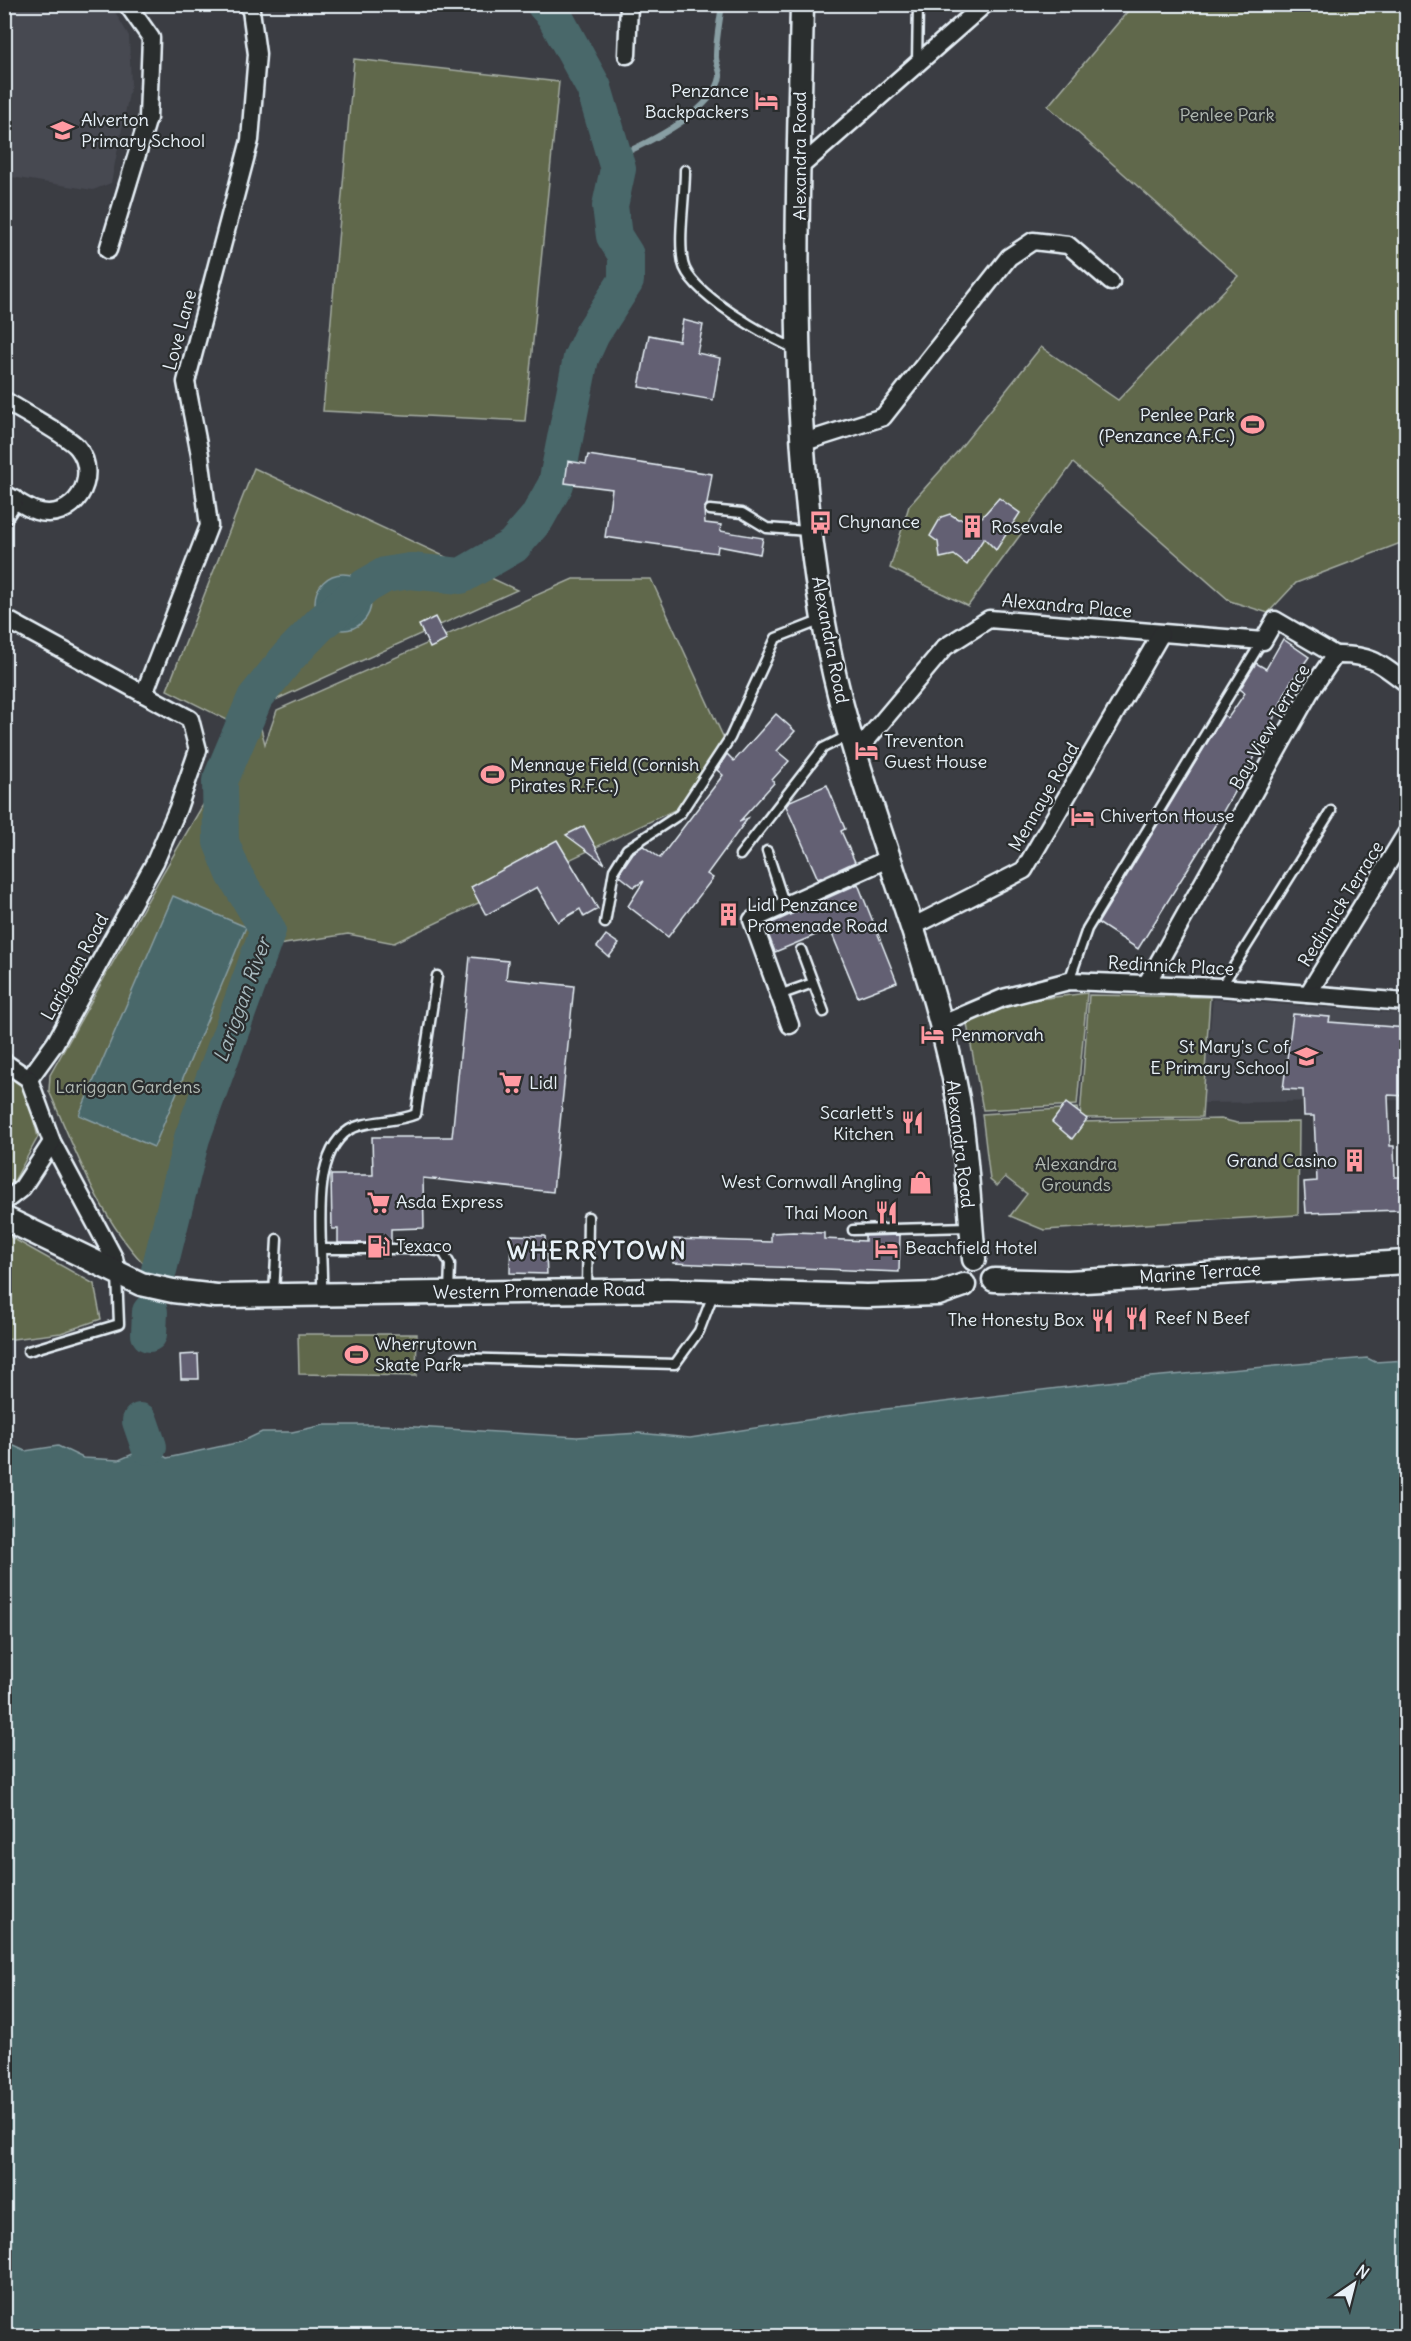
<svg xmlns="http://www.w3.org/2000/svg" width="1411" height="2341" viewBox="0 0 1411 2341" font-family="Delius,sans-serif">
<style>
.built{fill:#474851}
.green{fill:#61674c;stroke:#a4aca2;stroke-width:1.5}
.water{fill:#48676a;stroke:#889ea3;stroke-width:1.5}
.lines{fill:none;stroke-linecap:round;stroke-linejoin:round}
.stream{stroke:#889ea3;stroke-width:6}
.river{stroke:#48676a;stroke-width:36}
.building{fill:#636173;stroke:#e8f1f8;stroke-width:1.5}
.lane-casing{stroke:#e8f1f8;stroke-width:13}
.street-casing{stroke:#e8f1f8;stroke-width:21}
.secondary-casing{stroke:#e8f1f8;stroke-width:27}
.lane{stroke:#2a2d2e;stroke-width:8}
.street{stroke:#2a2d2e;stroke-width:16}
.secondary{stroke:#2a2d2e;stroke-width:22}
.labels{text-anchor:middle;stroke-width:4.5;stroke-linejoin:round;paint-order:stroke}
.poi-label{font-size:18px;fill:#e8f1f8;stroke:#2a2d2e;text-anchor:start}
.park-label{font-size:18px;fill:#b2bab3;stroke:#2a2d2e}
.street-label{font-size:18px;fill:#e8f1f8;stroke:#2a2d2e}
.water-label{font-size:20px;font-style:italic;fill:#a8babf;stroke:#2a2d2e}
.district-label{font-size:24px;font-weight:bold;letter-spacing:1.5px;fill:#e8f1f8;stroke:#2a2d2e}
</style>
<rect width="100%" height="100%" fill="#3b3d43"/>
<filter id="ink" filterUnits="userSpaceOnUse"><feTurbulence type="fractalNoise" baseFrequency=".0167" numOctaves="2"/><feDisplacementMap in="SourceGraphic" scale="12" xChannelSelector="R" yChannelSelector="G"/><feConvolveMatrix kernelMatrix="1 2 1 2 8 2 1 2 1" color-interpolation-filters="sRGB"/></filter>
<g filter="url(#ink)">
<g class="built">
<polygon points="4,5 111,5 129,36 131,84 111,183 93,190 5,176"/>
<polygon points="1213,999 1406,1014 1406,1100 1203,1103"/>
</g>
<g class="green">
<polygon points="1133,5 1406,5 1406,541 1296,583 1268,613 1230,601 1073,463 968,606 890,568 909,506 957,452 1041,347 1118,400 1238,276 1048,106"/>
<polygon points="354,59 559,82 525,421 323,411"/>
<polygon points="254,468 517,590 229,721 167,690"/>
<path d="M573,579h78l75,164 -41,62 -291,138 -46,-9 -89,14 -71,188 -28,99 -17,28c-44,-46 -68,-114 -94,-172l1,-16 114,-204 93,-158 8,31 12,-34z"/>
<polygon points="1087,993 1077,1105 983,1110 967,1024 1006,1003"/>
<polygon points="1089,995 1210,997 1202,1117 1080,1118"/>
<polygon points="5,1071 25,1085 38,1137 13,1183 5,1188"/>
<polygon points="1077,1108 1080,1122 1221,1119 1237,1123 1299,1122 1298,1215 1044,1230 1010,1216 1027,1194 1005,1177 997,1186 990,1180 982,1114"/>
<polygon points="5,1234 94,1284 101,1319 61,1333 5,1340"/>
<polygon points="298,1334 417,1334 416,1376 299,1374"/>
</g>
<g class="water">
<circle cx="343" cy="602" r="28"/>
<polygon points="173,896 246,927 154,1147 79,1115"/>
<polygon points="1367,1358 1375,1362 1406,1360 1406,2336 5,2336 5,1447 12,1445 25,1451 58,1446 83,1458 119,1460 149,1447 167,1458 241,1442 262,1432 292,1432 324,1425 383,1425 577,1437 639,1433 690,1438 853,1413 1150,1377"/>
</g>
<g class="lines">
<path class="stream" d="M618,169l7,-16c28,-13 89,-43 95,-76 1,-7 -5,-14 -4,-22 0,-17 4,-34 6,-51"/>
<g class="river">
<polyline points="159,1270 192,1138 268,930 234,874 221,842 220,781 255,698 289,656 322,622 366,586 385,575 410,571 461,576 513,546 537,518 556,484 581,358 592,334 626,281 626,255 614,236 610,206 618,169 594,88 554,15 544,4"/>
<polyline points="149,1334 150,1312"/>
<polyline points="140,1421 149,1447"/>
</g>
</g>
<g class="building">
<polygon points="683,320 703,325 697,353 720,358 713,400 639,387 649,335 679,341"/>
<polygon points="588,455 712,474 707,504 704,509 705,523 721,525 720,531 763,538 760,554 718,546 717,553 605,537 612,489 565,483 568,461 586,464"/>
<polygon points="999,498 1020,513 996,550 984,538 967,565 954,555 940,558 938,542 930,536 941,517 950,514 958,519 982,517"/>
<polygon points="435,617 447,640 430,648 419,625"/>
<polygon points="1283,639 1309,657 1290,683 1263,741 1217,822 1138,949 1098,923 1224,715 1228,718 1245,693 1240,689 1256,663 1266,669"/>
<polygon points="776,714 795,731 777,751 789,761 772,780 774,783 739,822 748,818 707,874 713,878 668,937 628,906 644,881 634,887 620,876 620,872 633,853 643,846 660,858 723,775 717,770 727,754 734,761"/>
<polygon points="827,785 845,829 841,831 855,862 818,879 786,806 790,801"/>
<polygon points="584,826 605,864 566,835"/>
<polygon points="557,840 598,909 584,917 580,909 558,922 537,887 486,915 471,887"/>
<polygon points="858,884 897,982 858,997 830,929 775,952 765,926"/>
<polygon points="606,935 619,944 609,957 597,947"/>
<polygon points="470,957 508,961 506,979 574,986 553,1192 423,1178 424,1228 391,1229 391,1243 338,1243 338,1229 332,1229 331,1175 373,1175 372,1137 452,1137"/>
<polygon points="1293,1014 1330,1017 1329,1022 1407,1028 1407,1096 1388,1095 1390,1146 1394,1146 1395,1177 1401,1177 1402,1210 1306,1213 1304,1182 1317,1181 1314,1116 1304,1116 1303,1090 1283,1089"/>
<polygon points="1066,1103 1087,1119 1072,1139 1052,1122"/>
<polygon points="793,1232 824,1233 824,1239 865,1241 865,1236 900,1235 899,1272 673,1263 674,1239 771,1242 771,1233"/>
<polygon points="511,1235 545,1236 547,1274 510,1273"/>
<polygon points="198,1354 199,1379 181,1379 180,1355"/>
</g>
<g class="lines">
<defs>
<g id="lane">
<polyline points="917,63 918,4"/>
<path d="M685,170c0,28 -7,67 -2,93 6,30 86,75 113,86"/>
<polyline points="710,510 742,513 767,528 808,531"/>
<polyline points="767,851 785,906"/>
<polyline points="740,855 823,748 849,735"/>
<polyline points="605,923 614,870 627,849 680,814 730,738 776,638 822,620"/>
<polyline points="801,950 824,1012"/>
<polyline points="1069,981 1087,929 1262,641"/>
<polyline points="1221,987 1331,811"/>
<polyline points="779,995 813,983"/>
<polyline points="853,1230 970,1227"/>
<polyline points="323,1249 427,1249 443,1252 450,1264 449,1292"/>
<polyline points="587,1291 588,1217"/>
<path d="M322,1293c2,-44 -15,-136 27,-163 16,-10 46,-7 67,-16l21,-138"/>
<polyline points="274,1294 277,1239"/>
<polyline points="28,1351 119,1324 117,1274"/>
<polyline points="457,1358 675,1364 699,1331 714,1292"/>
</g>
<g id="street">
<polyline points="627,55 629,4"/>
<polyline points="800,167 985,4"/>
<polyline points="108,250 148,118 151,38 127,4"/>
<path d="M4,400c15,10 66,37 74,48 23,29 -4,75 -42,63 -10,-3 -22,-12 -32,-18"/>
<polyline points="801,443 883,417 1009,257 1033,241 1068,245 1111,282"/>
<polyline points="4,516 15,499"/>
<polyline points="4,618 190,719 198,750 178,808 155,862 55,1043 29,1079"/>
<polyline points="144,694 209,526 200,455 186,382 250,140 257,54 251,10 246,4"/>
<polyline points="854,755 945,647 989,619 1263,641 1275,620 1335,655"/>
<polyline points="912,927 1024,870 1161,634"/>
<path d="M1147,983l164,-293 24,-35c35,-1 44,7 71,28"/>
<polyline points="1308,994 1406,834"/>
<polyline points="790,1025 752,920 890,858"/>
<polyline points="940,1025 1003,998 1069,981 1221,987 1406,1002"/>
<polyline points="4,1062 29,1079"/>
<polyline points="29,1079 52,1142 114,1258 117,1273"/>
<polyline points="4,1202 22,1188 52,1142"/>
</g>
<g id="secondary">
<path d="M802,4c-4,214 -16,435 27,646 31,153 101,296 129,449 9,52 11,107 16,160"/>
<polyline points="4,1218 141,1284 173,1291 216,1296 667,1290 867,1296 938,1294 964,1285"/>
<polyline points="994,1280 1068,1282 1406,1262"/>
</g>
</defs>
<use href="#lane" class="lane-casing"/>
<use href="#street" class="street-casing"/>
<use href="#secondary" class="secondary-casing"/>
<use href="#lane" class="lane"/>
<use href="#street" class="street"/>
<use href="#secondary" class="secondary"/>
</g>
</g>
<defs>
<symbol id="hotel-bare" viewBox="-9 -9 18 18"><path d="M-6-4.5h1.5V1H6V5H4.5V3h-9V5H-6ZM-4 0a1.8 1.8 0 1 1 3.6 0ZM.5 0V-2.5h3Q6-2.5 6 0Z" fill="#ff9aa2" stroke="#2a2d2e" stroke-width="2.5" paint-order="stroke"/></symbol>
<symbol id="school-bare" viewBox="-9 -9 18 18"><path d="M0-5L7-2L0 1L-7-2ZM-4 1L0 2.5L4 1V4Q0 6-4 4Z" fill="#ff9aa2" stroke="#2a2d2e" stroke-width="2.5" paint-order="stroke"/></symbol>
<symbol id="stadium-bare" viewBox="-9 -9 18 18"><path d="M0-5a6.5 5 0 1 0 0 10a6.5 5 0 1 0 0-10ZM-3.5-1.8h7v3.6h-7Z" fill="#ff9aa2" stroke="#2a2d2e" stroke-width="2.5" paint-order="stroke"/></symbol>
<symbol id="bus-bare" viewBox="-9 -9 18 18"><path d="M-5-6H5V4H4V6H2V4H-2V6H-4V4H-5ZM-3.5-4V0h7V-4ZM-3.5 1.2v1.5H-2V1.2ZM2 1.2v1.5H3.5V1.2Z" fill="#ff9aa2" stroke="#2a2d2e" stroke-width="2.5" paint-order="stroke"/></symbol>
<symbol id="building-bare" viewBox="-9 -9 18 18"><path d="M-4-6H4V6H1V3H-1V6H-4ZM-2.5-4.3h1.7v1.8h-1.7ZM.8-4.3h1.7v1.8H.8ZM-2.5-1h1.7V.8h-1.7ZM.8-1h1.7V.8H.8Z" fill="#ff9aa2" stroke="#2a2d2e" stroke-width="2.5" paint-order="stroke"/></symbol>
<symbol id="supermarket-bare" viewBox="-9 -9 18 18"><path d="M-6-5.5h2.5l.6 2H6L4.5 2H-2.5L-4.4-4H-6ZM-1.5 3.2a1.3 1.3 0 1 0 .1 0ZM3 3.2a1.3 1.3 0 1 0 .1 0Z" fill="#ff9aa2" stroke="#2a2d2e" stroke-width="2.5" paint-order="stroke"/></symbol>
<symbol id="restaurant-bare" viewBox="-9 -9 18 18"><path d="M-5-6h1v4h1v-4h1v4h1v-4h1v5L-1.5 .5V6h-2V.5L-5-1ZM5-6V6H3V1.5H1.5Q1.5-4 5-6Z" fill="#ff9aa2" stroke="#2a2d2e" stroke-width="2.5" paint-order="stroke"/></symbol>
<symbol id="shop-bare" viewBox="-9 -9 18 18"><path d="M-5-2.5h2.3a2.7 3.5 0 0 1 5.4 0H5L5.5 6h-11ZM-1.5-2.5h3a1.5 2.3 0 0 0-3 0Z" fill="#ff9aa2" stroke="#2a2d2e" stroke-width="2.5" paint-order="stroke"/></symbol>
<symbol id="fuel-bare" viewBox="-9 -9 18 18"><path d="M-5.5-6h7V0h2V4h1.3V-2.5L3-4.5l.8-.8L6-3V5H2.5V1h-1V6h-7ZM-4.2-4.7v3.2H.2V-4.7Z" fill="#ff9aa2" stroke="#2a2d2e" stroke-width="2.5" paint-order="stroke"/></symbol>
</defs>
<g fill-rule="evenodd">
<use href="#hotel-bare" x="750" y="84" width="33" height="33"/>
<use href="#school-bare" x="46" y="114" width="33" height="33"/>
<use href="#stadium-bare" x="1236" y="408" width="33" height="33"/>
<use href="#bus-bare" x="804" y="506" width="33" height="33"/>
<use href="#building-bare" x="956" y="510" width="33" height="33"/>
<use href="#hotel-bare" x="850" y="734" width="33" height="33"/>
<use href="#stadium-bare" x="476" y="758" width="33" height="33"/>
<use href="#hotel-bare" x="1066" y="800" width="33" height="33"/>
<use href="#building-bare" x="712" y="898" width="33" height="33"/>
<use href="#hotel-bare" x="916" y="1018" width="33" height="33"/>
<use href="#school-bare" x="1290" y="1040" width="33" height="33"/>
<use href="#supermarket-bare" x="494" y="1066" width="33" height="33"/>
<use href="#restaurant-bare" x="896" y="1106" width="33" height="33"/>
<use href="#building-bare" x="1338" y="1144" width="33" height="33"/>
<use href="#shop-bare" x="904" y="1166" width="33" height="33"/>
<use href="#supermarket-bare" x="362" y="1186" width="33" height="33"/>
<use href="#restaurant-bare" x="870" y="1196" width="33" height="33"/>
<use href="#fuel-bare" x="362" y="1230" width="33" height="33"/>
<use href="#hotel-bare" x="870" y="1232" width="33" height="33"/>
<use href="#restaurant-bare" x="1120" y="1302" width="33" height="33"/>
<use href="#restaurant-bare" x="1086" y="1304" width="33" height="33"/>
<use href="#stadium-bare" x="340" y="1338" width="33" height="33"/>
</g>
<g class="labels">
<g class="poi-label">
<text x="749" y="97" text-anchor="end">Penzance<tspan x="749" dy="21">Backpackers</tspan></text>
<text x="81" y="126">Alverton<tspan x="81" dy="21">Primary School</tspan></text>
<text x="1235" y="421" text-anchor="end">Penlee Park<tspan x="1235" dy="21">(Penzance A.F.C.)</tspan></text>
<text x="838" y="528">Chynance</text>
<text x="991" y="533">Rosevale</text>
<text x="884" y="747">Treventon<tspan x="884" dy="21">Guest House</tspan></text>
<text x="510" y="771">Mennaye Field (Cornish<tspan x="510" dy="21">Pirates R.F.C.)</tspan></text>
<text x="1100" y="822">Chiverton House</text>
<text x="747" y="911">Lidl Penzance<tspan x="747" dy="21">Promenade Road</tspan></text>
<text x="951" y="1041">Penmorvah</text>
<text x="1289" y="1053" text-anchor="end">St Mary's C of<tspan x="1289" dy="21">E Primary School</tspan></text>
<text x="529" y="1089">Lidl</text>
<text x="894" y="1119" text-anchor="end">Scarlett's<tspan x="894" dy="21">Kitchen</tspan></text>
<text x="1337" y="1167" text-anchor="end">Grand Casino</text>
<text x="902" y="1188" text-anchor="end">West Cornwall Angling</text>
<text x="396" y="1208">Asda Express</text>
<text x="868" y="1219" text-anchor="end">Thai Moon</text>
<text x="396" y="1252">Texaco</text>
<text x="905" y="1254">Beachfield Hotel</text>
<text x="1155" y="1324">Reef N Beef</text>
<text x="1084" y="1326" text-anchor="end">The Honesty Box</text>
<text x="375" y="1350">Wherrytown<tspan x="375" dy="21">Skate Park</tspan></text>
</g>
<g class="park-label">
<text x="1227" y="121">Penlee Park</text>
<text x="128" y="1093">Lariggan Gardens</text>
<text x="1076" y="1170">Alexandra<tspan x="1076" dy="21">Grounds</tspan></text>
</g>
<g class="street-label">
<text transform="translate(800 156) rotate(-90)" y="6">Alexandra Road</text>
<text transform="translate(180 330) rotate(-75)" y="6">Love Lane</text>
<text transform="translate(1067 606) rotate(5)" y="6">Alexandra Place</text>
<text transform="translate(830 640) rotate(79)" y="6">Alexandra Road</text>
<text transform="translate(1270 727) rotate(-60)" y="6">Bay View Terrace</text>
<text transform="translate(1044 797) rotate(-60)" y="6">Mennaye Road</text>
<text transform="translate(1341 904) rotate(-58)" y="6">Redinnick Terrace</text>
<text transform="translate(1171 966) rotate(3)" y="6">Redinnick Place</text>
<text transform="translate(75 967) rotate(-61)" y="6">Lariggan Road</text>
<text transform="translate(960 1144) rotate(83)" y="6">Alexandra Road</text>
<text transform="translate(1200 1273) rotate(-4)" y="6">Marine Terrace</text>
<text transform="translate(539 1291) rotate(-1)" y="6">Western Promenade Road</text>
</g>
<g class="water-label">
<text transform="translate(242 1000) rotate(-70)" y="7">Lariggan River</text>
</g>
<g class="district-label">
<text x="597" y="1259">WHERRYTOWN</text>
</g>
</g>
<rect width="1411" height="2341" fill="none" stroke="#2a2d2e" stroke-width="24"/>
<rect x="12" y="12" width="1387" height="2317" fill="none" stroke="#e8f1f8" stroke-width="2" filter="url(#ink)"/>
<g transform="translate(1354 2284) rotate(35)" stroke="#2a2d2e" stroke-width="4.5" paint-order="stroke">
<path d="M0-4.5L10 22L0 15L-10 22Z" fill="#e8f1f8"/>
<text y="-9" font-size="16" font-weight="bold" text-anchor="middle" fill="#e8f1f8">N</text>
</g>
</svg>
